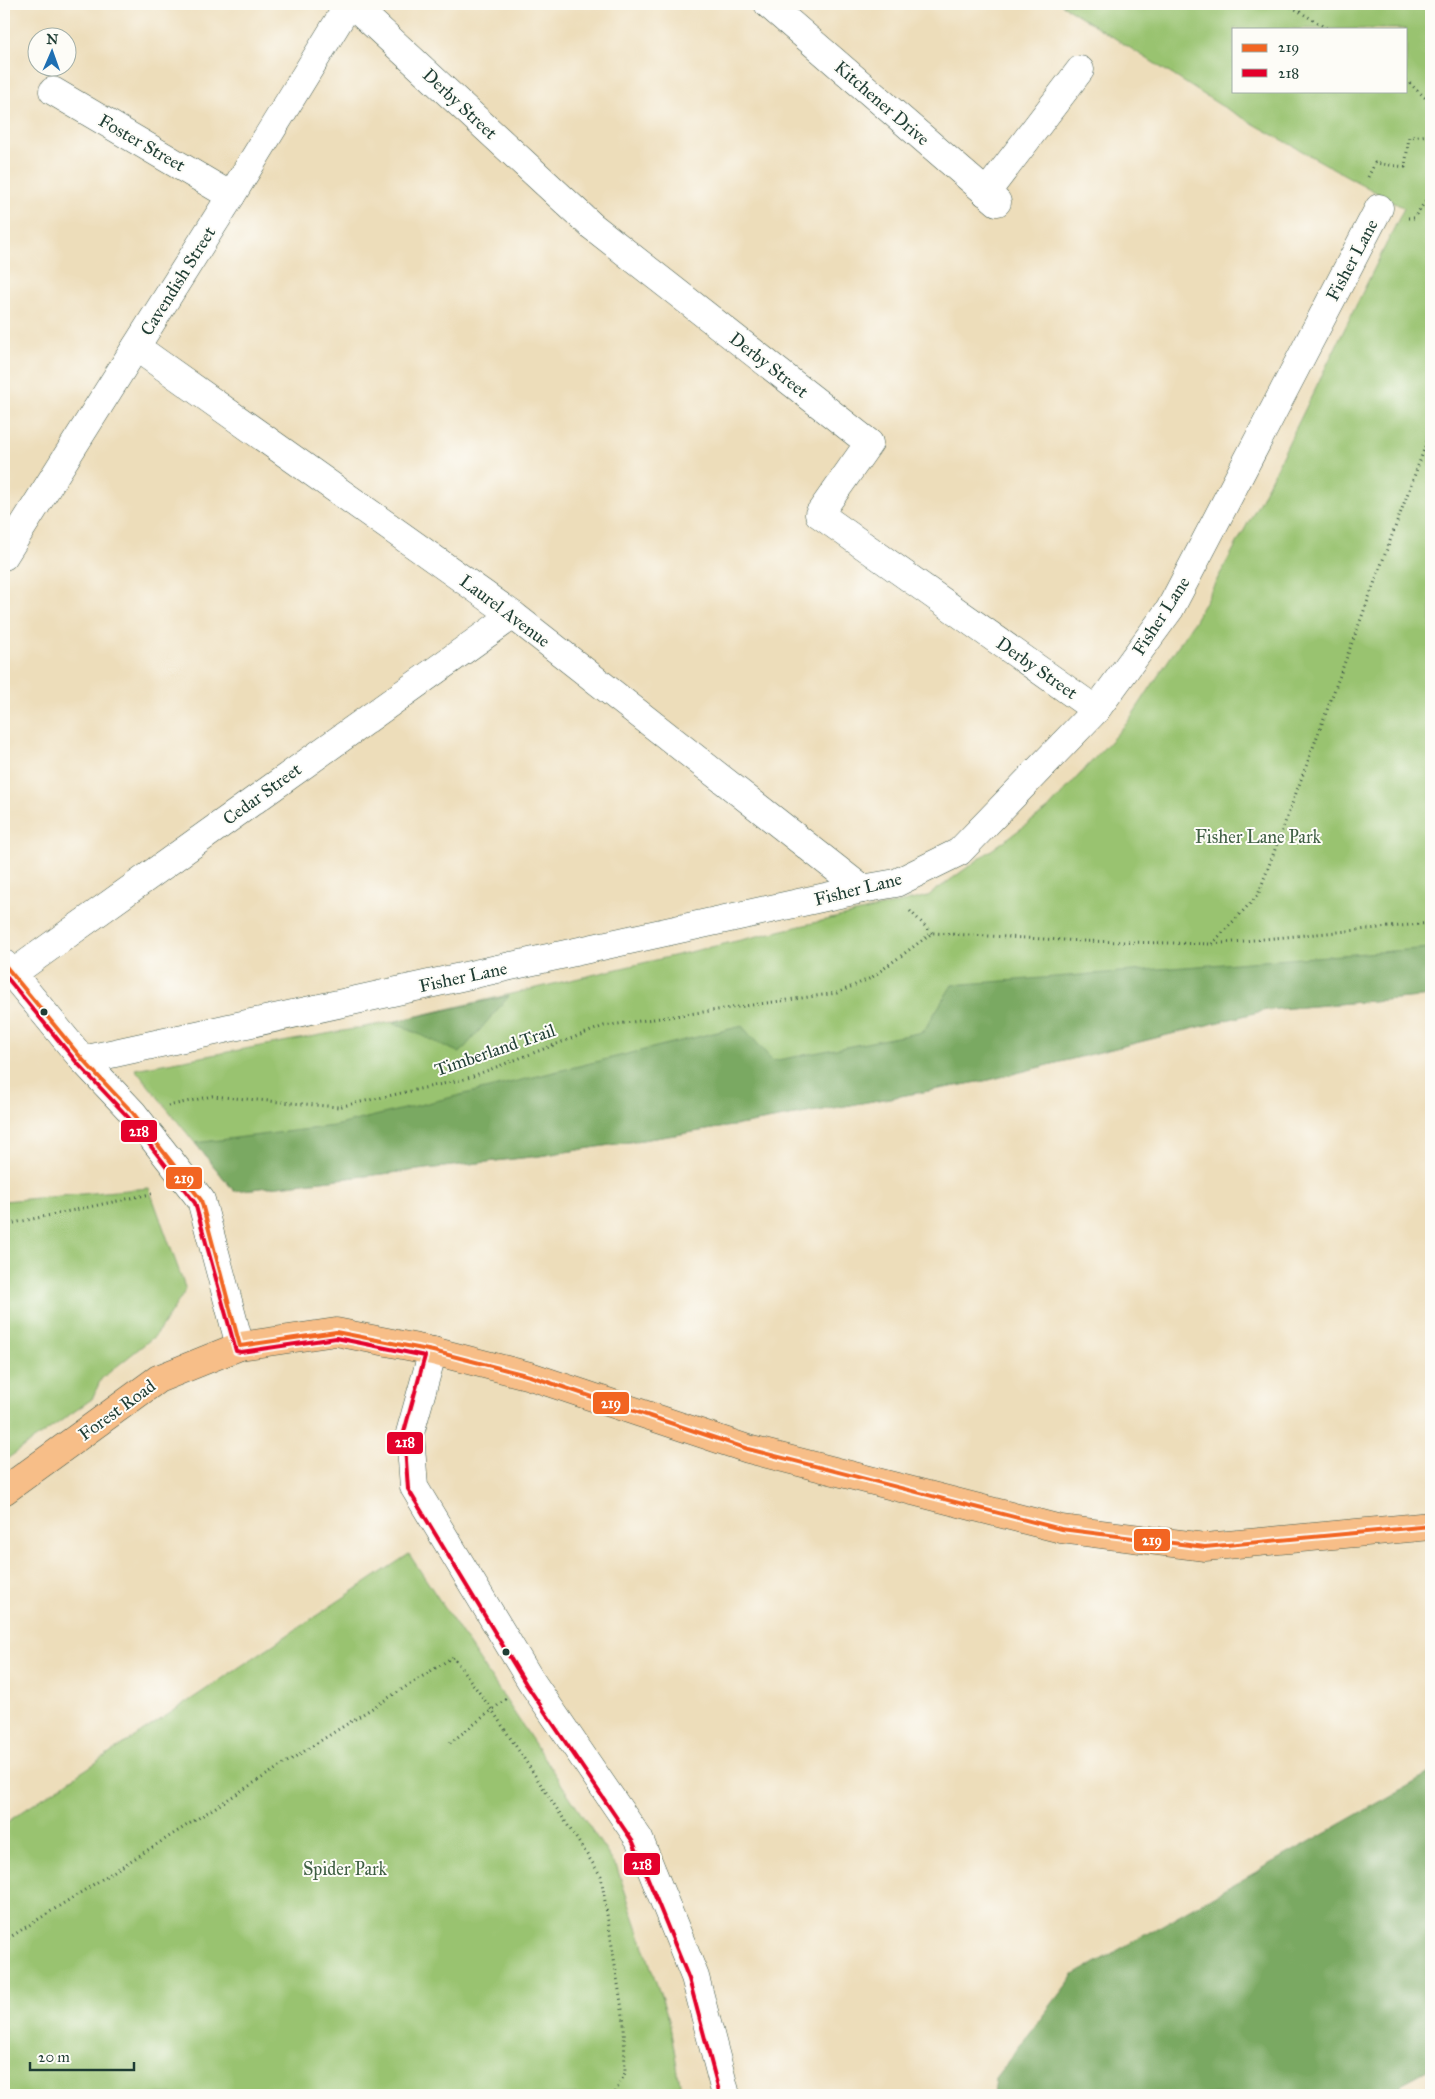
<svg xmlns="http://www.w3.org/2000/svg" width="1435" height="2099" viewBox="0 0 1435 2099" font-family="'IM FELL Great Primer',serif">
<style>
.green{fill:#99c370;stroke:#5c8052;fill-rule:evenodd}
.forest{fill:#7aa962;stroke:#4c734b}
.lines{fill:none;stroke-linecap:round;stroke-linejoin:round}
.minor-casing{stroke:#3e5548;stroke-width:29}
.major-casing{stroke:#3e5548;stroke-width:29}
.path{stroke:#3e5548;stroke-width:3;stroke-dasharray:1 4;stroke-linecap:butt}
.minor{stroke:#fff;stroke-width:28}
.major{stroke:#f7be88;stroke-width:28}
.bus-1-casing{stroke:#fdfcf7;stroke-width:8}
.bus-2-casing{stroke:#fdfcf7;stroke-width:8}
.bus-1{stroke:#f26522;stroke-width:4}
.bus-2{stroke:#e4002b;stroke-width:4}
.bus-dot{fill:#1f3d34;stroke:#fdfcf7;stroke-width:2}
.labels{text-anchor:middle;stroke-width:4;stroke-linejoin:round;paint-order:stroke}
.street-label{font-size:18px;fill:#1f3d34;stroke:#fdfcf7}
.park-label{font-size:18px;fill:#3e5e43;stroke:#fdfcf7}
.line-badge{stroke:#fdfcf7;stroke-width:2}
.badge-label{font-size:14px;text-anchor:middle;font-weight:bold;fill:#fff}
</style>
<rect width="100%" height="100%" fill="#fdfcf7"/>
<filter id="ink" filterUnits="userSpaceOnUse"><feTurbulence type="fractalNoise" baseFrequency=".02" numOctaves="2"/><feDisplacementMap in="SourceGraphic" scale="10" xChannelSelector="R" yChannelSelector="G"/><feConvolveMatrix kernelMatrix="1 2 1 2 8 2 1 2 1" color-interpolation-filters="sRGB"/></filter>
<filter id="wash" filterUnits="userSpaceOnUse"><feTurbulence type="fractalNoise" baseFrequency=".0096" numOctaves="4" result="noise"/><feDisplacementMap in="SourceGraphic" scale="20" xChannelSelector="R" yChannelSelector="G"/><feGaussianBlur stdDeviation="1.12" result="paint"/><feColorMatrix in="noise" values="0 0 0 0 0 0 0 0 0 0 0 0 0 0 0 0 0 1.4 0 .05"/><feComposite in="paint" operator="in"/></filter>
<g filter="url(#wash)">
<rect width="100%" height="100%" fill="#edddba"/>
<g class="green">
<path d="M1061,4h370v992l-165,14 -277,70 -244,44 -206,32 -305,35 -99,-122 257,-47 536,-126 120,-87 79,-86 68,-103 65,-119 144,-293 -184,-103zM1234,29h172v62h-172z"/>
<polygon points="149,1188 186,1290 156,1335 101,1379 92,1399 4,1461 4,1201"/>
<polygon points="409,1554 617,1868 669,2020 682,2095 4,2095 4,1824"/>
</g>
<g class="forest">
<polygon points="1431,948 1431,996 1266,1010 989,1080 745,1124 539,1156 234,1191 195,1143 334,1126 742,1026 773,1061 923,1032 952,985"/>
<polygon points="509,996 460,1053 392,1022"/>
<polygon points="1431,1773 1431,2068 1380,2095 993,2095 995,2078 1074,1975"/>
</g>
</g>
<g filter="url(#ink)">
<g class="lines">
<defs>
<g id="minor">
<polyline points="352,4 592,226 869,443 819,514 1096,710"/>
<polyline points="768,4 997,202"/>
<polyline points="53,91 231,196"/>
<polyline points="986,193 1080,70"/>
<polyline points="136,347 513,615 862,889"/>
<polyline points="4,556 231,196 349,4"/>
<polyline points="4,964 83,1060 133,1113 201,1200 240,1346"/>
<polyline points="12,974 513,615"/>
<polyline points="83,1060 862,889 896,883 959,852 1096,710 1170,609 1379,208"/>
<polyline points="433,1351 410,1433 414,1487 531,1681 639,1839 695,1977 726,2095"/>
</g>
<polyline id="major" points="4,1491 158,1379 240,1346 336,1332 433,1351 530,1376 748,1449 1061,1529 1205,1547 1431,1526"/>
</defs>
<use href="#minor" class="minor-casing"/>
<use href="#major" class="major-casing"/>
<g class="path">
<polyline points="1287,4 1328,29"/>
<polyline points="1406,80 1431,103"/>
<polyline points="1368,177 1375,163 1405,167 1409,137 1431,135"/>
<polyline points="1408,218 1414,218 1431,193"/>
<polyline points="910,911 932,933"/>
<polyline points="1212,944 1258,895 1431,431"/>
<polyline points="168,1106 212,1096 338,1107 465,1079 604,1026 837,993 871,978 932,933 1082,941 1212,944 1431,923"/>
<polyline points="4,1225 155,1193"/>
<polyline points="450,1743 506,1699"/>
<polyline points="4,1941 453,1657 492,1710 601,1876 624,2022 625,2073 614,2095"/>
</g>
<use href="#minor" class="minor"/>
<use href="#major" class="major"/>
<defs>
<polyline id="bus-1" points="4,964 83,1060 133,1113 201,1200 240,1346 336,1332 433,1351 530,1376 748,1449 1061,1529 1205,1547 1431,1526"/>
<polyline id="bus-2" points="4,974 78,1064 128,1117 195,1203 236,1351 241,1352 336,1338 425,1356 404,1432 408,1489 526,1684 633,1842 689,1979 720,2095"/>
</defs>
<use href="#bus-1" class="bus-1-casing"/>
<use href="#bus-2" class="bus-2-casing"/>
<use href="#bus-1" class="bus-1"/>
<use href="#bus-2" class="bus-2"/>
</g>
</g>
<g class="bus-dot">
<circle cx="44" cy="1012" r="4.5"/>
<circle cx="506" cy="1652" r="4.5"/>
</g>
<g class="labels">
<g class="street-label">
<text transform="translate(882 103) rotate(41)" y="6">Kitchener Drive</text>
<text transform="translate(460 104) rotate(43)" y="6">Derby Street</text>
<text transform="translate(142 143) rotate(30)" y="6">Foster Street</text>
<text transform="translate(1352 260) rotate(-62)" y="6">Fisher Lane</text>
<text transform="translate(178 281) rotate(-58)" y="6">Cavendish Street</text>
<text transform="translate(769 365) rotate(38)" y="6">Derby Street</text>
<text transform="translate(505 611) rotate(37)" y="6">Laurel Avenue</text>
<text transform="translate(1161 616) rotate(-57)" y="6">Fisher Lane</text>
<text transform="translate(1037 668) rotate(35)" y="6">Derby Street</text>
<text transform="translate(262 794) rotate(-36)" y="6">Cedar Street</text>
<text transform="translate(858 889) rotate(-14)" y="6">Fisher Lane</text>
<text transform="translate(463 977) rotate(-12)" y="6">Fisher Lane</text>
<text transform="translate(495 1050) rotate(-19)" y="6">Timberland Trail</text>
<text transform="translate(117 1410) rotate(-36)" y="6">Forest Road</text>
</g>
<g class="park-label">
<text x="1258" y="843">Fisher Lane Park</text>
<text x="345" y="1875">Spider Park</text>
</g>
</g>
<g class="line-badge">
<rect x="120" y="1119" width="38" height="24" rx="5" fill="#e4002b"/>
<rect x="165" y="1166" width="38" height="24" rx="5" fill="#f26522"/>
<rect x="592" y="1391" width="38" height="24" rx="5" fill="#f26522"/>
<rect x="386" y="1431" width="38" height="24" rx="5" fill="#e4002b"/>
<rect x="1133" y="1528" width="38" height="24" rx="5" fill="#f26522"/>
<rect x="623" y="1852" width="38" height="24" rx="5" fill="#e4002b"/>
</g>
<g class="badge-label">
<text x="139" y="1136">218</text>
<text x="184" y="1183">219</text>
<text x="611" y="1408">219</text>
<text x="405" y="1447">218</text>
<text x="1152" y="1545">219</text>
<text x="642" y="1869">218</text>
</g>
<rect width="1435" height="2099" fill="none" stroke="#fdfcf7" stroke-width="20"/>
<rect x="1232" y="28" width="175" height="65" fill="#fdfcf7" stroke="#a4b0a9"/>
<rect x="1242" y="44" width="25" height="8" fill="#f26522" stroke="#a4b0a9"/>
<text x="1278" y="52" font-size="15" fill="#1f3d34">219</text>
<rect x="1242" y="69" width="25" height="8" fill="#e4002b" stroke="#a4b0a9"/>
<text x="1278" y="78" font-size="15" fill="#1f3d34">218</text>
<g transform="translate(52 52) rotate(2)"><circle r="24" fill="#fdfcf7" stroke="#a4b0a9"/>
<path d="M0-4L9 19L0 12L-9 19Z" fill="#1f6fb2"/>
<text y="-8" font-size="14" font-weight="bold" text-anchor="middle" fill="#1f3d34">N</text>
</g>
<path d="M30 2062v8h104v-8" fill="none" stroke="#1f3d34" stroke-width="2.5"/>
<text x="38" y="2062" font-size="15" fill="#1f3d34" stroke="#fdfcf7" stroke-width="4" paint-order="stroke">20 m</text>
</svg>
